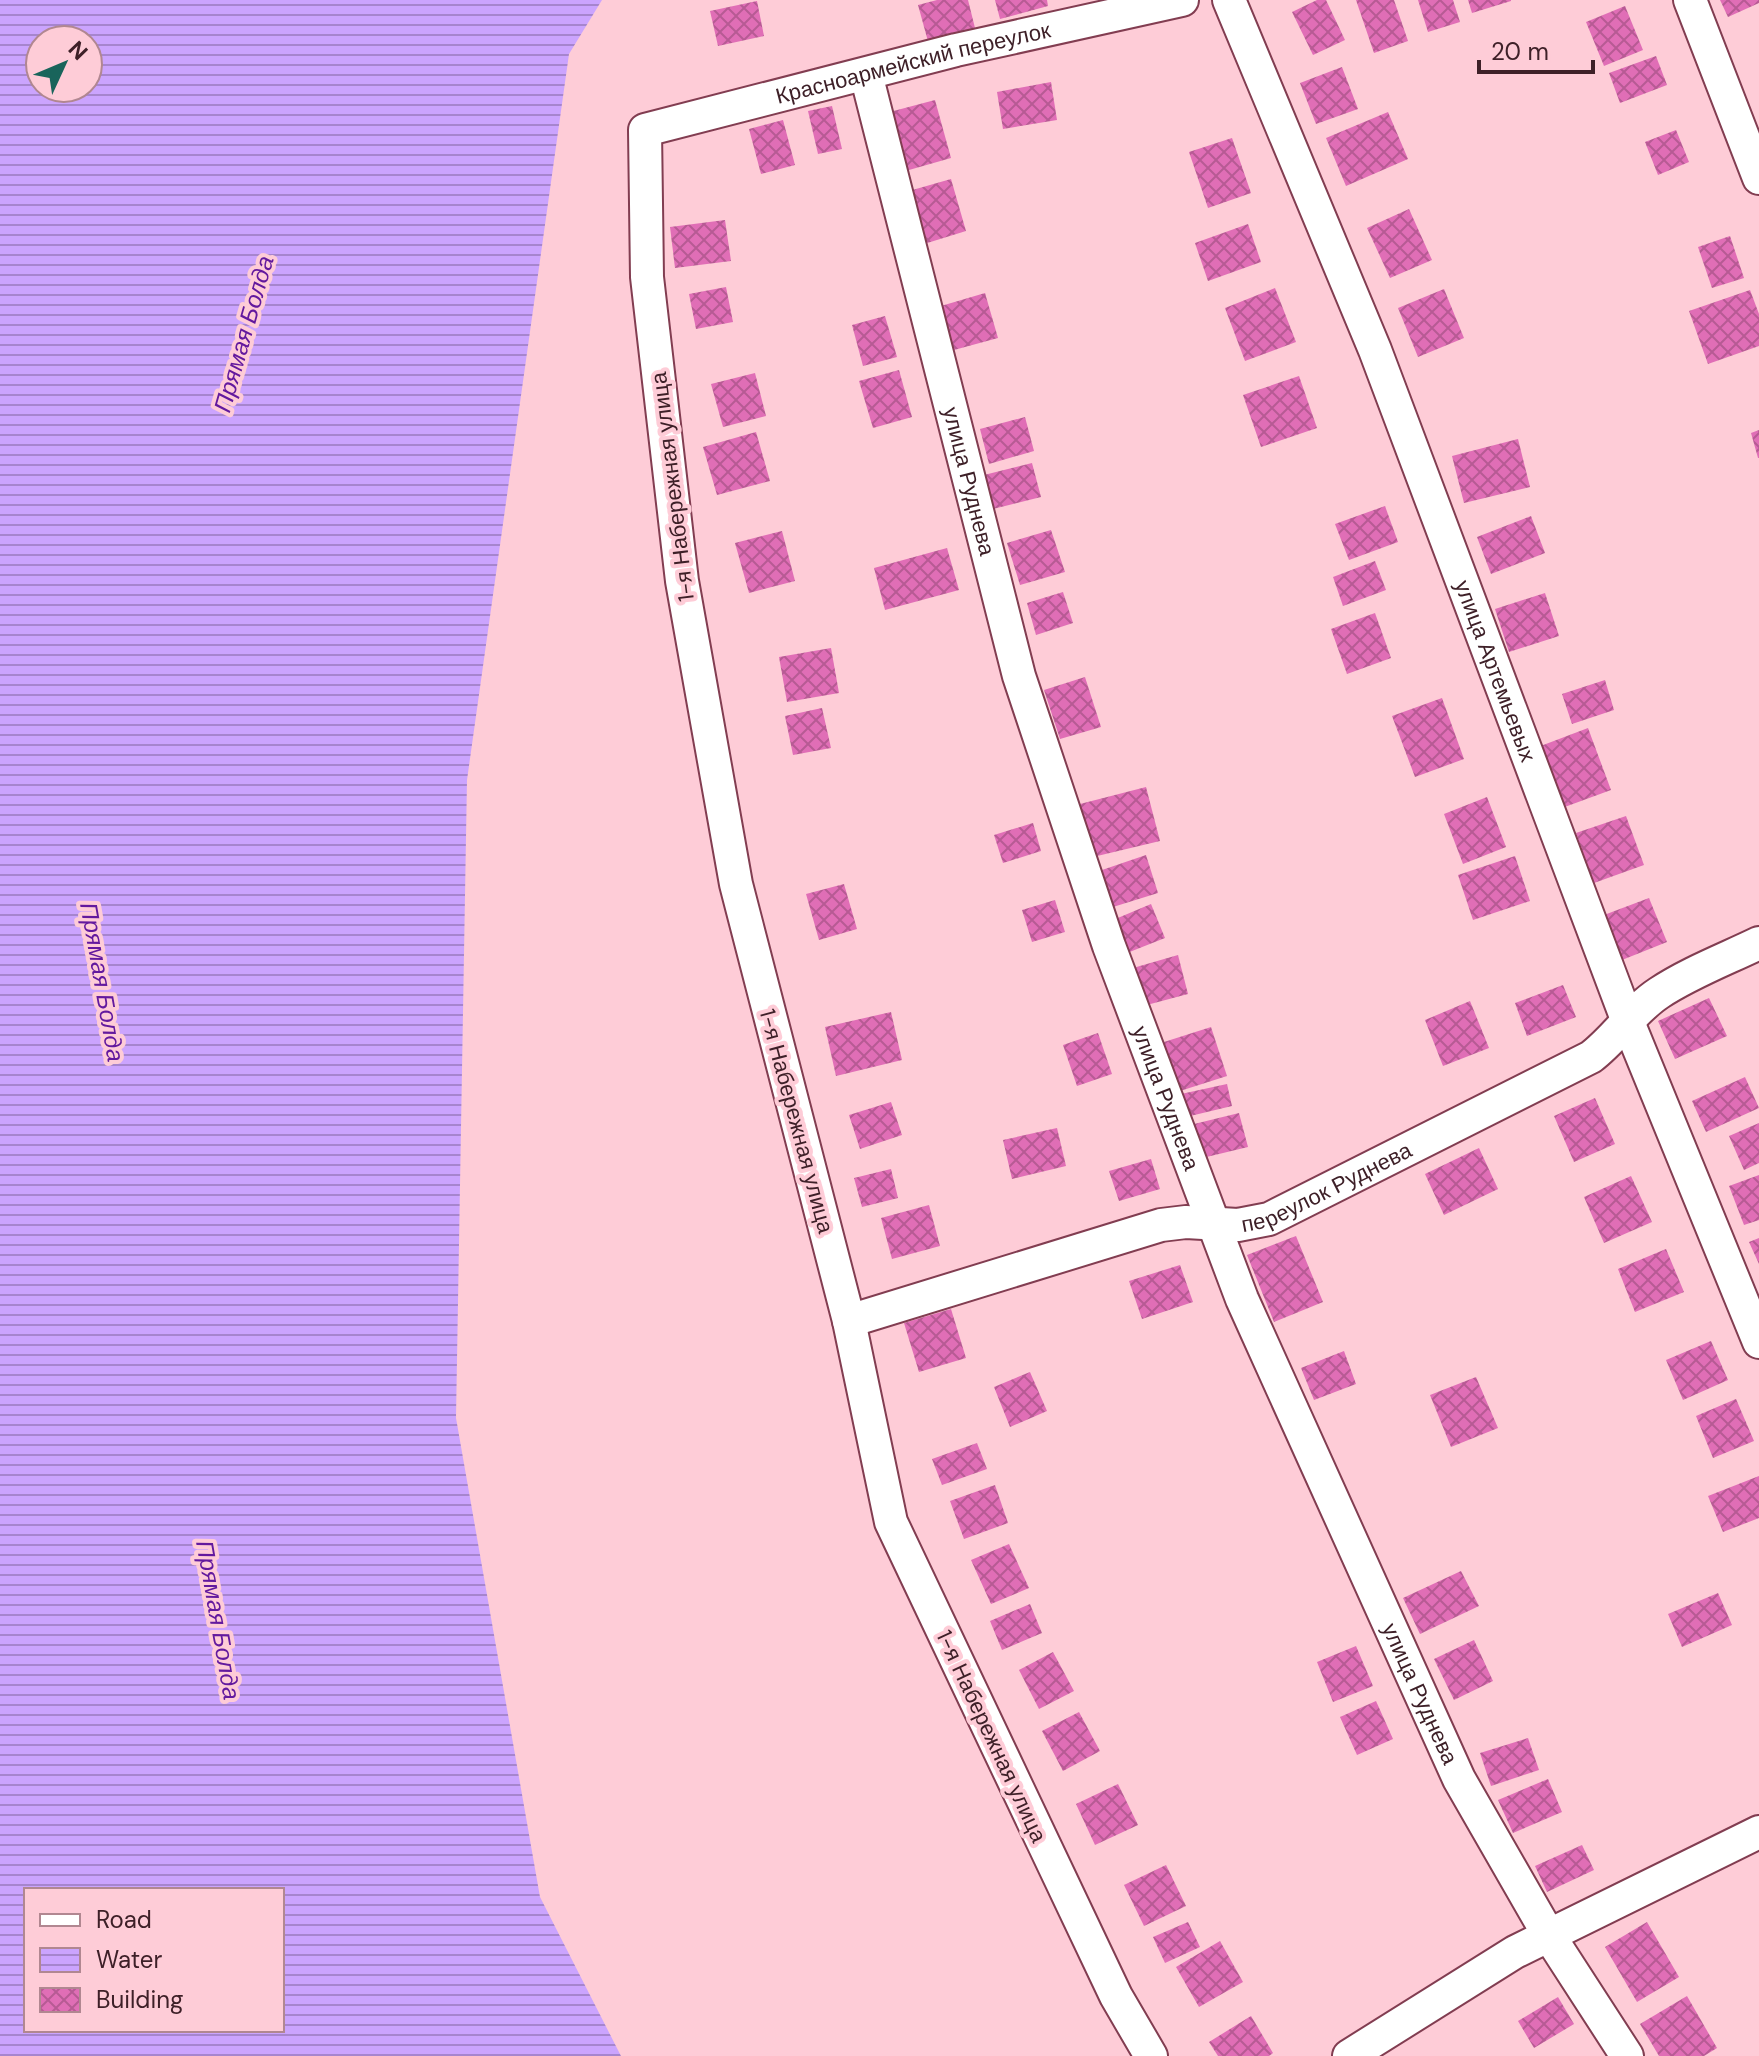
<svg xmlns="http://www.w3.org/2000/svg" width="1759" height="2056" viewBox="0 0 1759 2056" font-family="'DM Sans',sans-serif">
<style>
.water{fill:url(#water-rules);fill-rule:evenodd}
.building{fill:url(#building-cross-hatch)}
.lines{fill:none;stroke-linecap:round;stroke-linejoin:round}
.minor-casing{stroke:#823d51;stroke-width:36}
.minor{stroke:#fff;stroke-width:32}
.labels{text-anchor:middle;stroke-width:8;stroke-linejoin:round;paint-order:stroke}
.street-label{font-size:22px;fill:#3e2028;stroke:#feccd7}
.water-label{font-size:24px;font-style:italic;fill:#63199e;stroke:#feccd7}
</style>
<defs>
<pattern id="water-rules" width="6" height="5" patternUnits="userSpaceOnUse" patternTransform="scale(2)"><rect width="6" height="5" fill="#cba4fe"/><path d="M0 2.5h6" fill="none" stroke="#a685ce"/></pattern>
<pattern id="building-cross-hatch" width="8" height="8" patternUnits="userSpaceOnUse" patternTransform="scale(2)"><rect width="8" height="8" fill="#e06eb6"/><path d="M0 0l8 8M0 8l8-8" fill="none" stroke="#b75a94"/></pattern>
</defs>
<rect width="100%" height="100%" fill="#feccd7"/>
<path class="water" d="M0,0h602l-33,54 -102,726 -11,638 84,479 81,159h-621zM40,40h48v48h-48zM26,1890h256v140h-256z"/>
<g class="building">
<polygon points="937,0 968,0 976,32 929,45 918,5"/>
<polygon points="995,0 1047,0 1048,6 1000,19"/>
<polygon points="1317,0 1326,0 1345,40 1313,55 1292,12"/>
<polygon points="1356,0 1394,0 1408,41 1374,53"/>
<polygon points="1418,0 1453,0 1460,22 1428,32"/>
<polygon points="1468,0 1511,0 1511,1 1472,13"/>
<polygon points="1720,0 1759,0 1759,3 1728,17"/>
<polygon points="757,1 764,36 718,46 710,11"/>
<polygon points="1625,6 1643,50 1604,66 1586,22"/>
<polygon points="1656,56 1667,85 1620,103 1609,73"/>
<polygon points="1342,67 1358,109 1316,124 1300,83"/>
<polygon points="1051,82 1057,120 1003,129 997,92"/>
<polygon points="935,100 951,158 902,172 886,113"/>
<polygon points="832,106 842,149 818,154 808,111"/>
<polygon points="1388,112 1408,159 1346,186 1326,138"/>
<polygon points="783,120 795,165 761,174 749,129"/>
<polygon points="1676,130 1689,162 1658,175 1645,142"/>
<polygon points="1232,138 1251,193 1208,208 1189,152"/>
<polygon points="951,179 966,231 924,244 909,191"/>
<polygon points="1409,209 1432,260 1390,278 1367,228"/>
<polygon points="725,220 731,261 675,268 670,227"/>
<polygon points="1248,224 1261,262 1208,281 1195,243"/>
<polygon points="1730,236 1744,278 1712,288 1698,247"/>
<polygon points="726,287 733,322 696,329 689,294"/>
<polygon points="1275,288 1296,342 1245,361 1225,308"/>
<polygon points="1444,289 1464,338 1418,357 1398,308"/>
<polygon points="1750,290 1759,314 1759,346 1708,364 1689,311"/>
<polygon points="985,293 998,338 954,350 941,306"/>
<polygon points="885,316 897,357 863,366 852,325"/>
<polygon points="899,370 912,417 873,428 859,381"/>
<polygon points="755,373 766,416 723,427 711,384"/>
<polygon points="1299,376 1317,428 1261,447 1243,395"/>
<polygon points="1025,417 1034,451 989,464 980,429"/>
<polygon points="1759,430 1759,458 1758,458 1751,433"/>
<polygon points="756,432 770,481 717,495 703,447"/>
<polygon points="1518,439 1530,487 1464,503 1452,456"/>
<polygon points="1032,463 1041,497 993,509 984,475"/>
<polygon points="1385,506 1398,542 1349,560 1335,524"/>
<polygon points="1531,516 1545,553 1491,574 1477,537"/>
<polygon points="1051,530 1065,572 1020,585 1007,543"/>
<polygon points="782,531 795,581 749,593 735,543"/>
<polygon points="947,548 959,590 885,610 874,568"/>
<polygon points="1375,561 1386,590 1343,606 1333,577"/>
<polygon points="1063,592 1073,623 1036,635 1027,603"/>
<polygon points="1545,593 1559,636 1509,652 1495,609"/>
<polygon points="1375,613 1391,658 1347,674 1331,629"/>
<polygon points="831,648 839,693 787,702 779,657"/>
<polygon points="1085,677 1101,727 1060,739 1044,690"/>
<polygon points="1605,680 1614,710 1572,724 1562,694"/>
<polygon points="1442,698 1464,759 1415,777 1392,716"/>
<polygon points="822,708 831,748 793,755 785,716"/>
<polygon points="1588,728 1611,790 1562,808 1538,747"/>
<polygon points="1146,787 1160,841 1093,857 1080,804"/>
<polygon points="1487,797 1506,847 1463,864 1444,814"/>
<polygon points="1626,816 1644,865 1594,883 1576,833"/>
<polygon points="1033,823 1041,851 1003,863 994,835"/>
<polygon points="1146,855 1158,893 1113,907 1102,870"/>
<polygon points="1515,856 1530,901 1473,920 1458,875"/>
<polygon points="844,884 857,929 819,940 806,894"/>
<polygon points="1649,898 1667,942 1622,960 1604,915"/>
<polygon points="1055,900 1065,932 1032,942 1022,910"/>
<polygon points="1151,904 1165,938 1127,953 1113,920"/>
<polygon points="1178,955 1188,994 1143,1006 1133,968"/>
<polygon points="1563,985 1576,1017 1527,1036 1515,1003"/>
<polygon points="1709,998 1727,1036 1675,1059 1658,1021"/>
<polygon points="1470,1001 1489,1048 1443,1066 1425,1020"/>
<polygon points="891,1012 902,1060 836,1076 825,1027"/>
<polygon points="1211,1027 1227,1076 1180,1091 1164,1042"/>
<polygon points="1098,1033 1112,1074 1077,1086 1063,1045"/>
<polygon points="1745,1077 1759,1108 1706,1132 1692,1101"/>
<polygon points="1227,1084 1232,1106 1186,1117 1181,1094"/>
<polygon points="1595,1098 1615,1144 1574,1162 1554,1116"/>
<polygon points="891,1102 902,1135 860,1149 849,1115"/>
<polygon points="1239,1113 1248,1147 1194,1160 1186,1126"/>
<polygon points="1759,1123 1759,1163 1744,1170 1729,1136"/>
<polygon points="1057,1128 1066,1166 1012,1179 1003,1140"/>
<polygon points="1479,1148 1498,1189 1444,1215 1425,1174"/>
<polygon points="1151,1159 1160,1189 1119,1201 1109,1171"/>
<polygon points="891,1169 898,1198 862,1207 854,1178"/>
<polygon points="1759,1175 1759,1220 1744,1225 1729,1186"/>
<polygon points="1631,1176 1652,1222 1604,1243 1584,1197"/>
<polygon points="929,1205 940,1246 892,1259 881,1218"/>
<polygon points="1296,1236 1323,1302 1274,1322 1247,1255"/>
<polygon points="1759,1238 1759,1264 1749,1242"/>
<polygon points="1666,1249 1684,1292 1635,1312 1618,1269"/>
<polygon points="1180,1265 1193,1302 1142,1319 1129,1281"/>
<polygon points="951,1309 966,1358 919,1372 904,1323"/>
<polygon points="1711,1341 1728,1380 1683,1400 1666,1360"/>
<polygon points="1344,1351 1356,1384 1314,1400 1301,1368"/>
<polygon points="1030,1372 1047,1411 1010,1427 994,1387"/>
<polygon points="1476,1377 1498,1428 1451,1447 1430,1395"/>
<polygon points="1736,1399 1754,1441 1713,1458 1696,1416"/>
<polygon points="977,1443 987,1469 942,1485 932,1459"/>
<polygon points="1759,1476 1759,1518 1723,1532 1708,1496"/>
<polygon points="995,1485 1008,1523 964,1539 950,1501"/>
<polygon points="1009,1544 1029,1588 991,1604 971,1560"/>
<polygon points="1461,1571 1479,1606 1420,1634 1403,1598"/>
<polygon points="1718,1593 1732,1625 1682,1647 1668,1614"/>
<polygon points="1030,1604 1042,1633 1002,1650 990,1621"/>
<polygon points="1474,1640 1493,1681 1454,1700 1434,1659"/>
<polygon points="1356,1646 1373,1686 1333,1702 1317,1662"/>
<polygon points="1053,1652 1074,1691 1039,1709 1019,1670"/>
<polygon points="1376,1701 1393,1739 1357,1755 1340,1717"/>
<polygon points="1079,1712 1100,1751 1063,1771 1042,1731"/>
<polygon points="1528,1738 1539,1770 1491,1786 1480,1753"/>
<polygon points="1548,1779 1562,1812 1513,1833 1498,1800"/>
<polygon points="1118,1784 1138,1825 1095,1845 1076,1804"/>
<polygon points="1582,1845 1594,1870 1547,1892 1535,1866"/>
<polygon points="1166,1865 1186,1906 1144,1926 1124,1885"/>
<polygon points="1188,1922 1200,1947 1165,1963 1153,1937"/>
<polygon points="1647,1922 1679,1977 1637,2002 1605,1947"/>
<polygon points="1220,1941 1243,1982 1199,2007 1176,1967"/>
<polygon points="1687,1996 1717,2048 1704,2056 1659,2056 1640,2024"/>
<polygon points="1558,1997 1574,2024 1534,2048 1518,2021"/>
<polygon points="1251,2016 1273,2053 1269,2056 1218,2056 1209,2042"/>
</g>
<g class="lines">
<defs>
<g id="minor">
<path id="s1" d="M1229,0l146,350 253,672 131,320"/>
<polyline points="1690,0 1759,178"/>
<path id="s2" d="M866,74l153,602 90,270 133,353 217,480 89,155 79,122"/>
<path id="s3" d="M849,1321l312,-96 25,-3 52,3 31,-6 322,-162c25,-19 42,-47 68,-64 30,-20 67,-34 100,-50"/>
<path id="s4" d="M1151,2056l-35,-60 -225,-474 -42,-201 -113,-437 -54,-303 -35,-304 -2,-147 311,-80 226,-50"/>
<polyline points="1349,2056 1515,1952 1759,1832"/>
</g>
</defs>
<use href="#minor" class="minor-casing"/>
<use href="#minor" class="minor"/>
</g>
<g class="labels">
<g class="street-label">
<text dy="8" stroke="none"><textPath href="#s4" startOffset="2288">Красноармейский переулок</textPath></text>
<text dy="8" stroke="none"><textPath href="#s2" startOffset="420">улица Руднева</textPath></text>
<text transform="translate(672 487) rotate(-97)" y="8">1-я Набережная улица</text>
<text dy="8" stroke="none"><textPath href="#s1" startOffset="722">улица Артемьевых</textPath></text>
<text dy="8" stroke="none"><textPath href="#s2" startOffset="1068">улица Руднева</textPath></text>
<text transform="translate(797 1121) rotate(75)" y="8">1-я Набережная улица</text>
<text dy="8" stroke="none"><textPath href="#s3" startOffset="500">переулок Руднева</textPath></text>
<text dy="8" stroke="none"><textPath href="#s2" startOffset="1716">улица Руднева</textPath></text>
<text transform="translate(992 1736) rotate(65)" y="8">1-я Набережная улица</text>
</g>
<g class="water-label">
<text transform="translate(244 334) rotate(-74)" y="8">Прямая Болда</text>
<text transform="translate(102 982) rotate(80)" y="8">Прямая Болда</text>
<text transform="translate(218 1620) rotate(80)" y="8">Прямая Болда</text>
</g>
</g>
<rect x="24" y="1888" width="260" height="144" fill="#feccd7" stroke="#b18791" stroke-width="2"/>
<rect x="40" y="1914" width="40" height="12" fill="#ffffff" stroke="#b18791" stroke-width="2"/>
<text x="96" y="1928" font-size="24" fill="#3e2028">Road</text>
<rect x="40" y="1948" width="40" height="24" fill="url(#water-rules)" stroke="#b18791" stroke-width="2"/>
<text x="96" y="1968" font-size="24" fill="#3e2028">Water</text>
<rect x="40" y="1988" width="40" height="24" fill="url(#building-cross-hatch)" stroke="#b18791" stroke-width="2"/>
<text x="96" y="2008" font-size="24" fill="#3e2028">Building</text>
<g transform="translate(64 64) rotate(46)"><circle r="38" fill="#feccd7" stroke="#b18791" stroke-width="2"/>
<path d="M0-6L14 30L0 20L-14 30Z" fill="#19645b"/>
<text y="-12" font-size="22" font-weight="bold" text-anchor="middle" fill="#3e2028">N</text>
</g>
<path d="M1479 60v12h114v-12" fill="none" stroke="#3e2028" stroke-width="4"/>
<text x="1491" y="60" font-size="24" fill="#3e2028" stroke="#feccd7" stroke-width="6" paint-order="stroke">20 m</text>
</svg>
